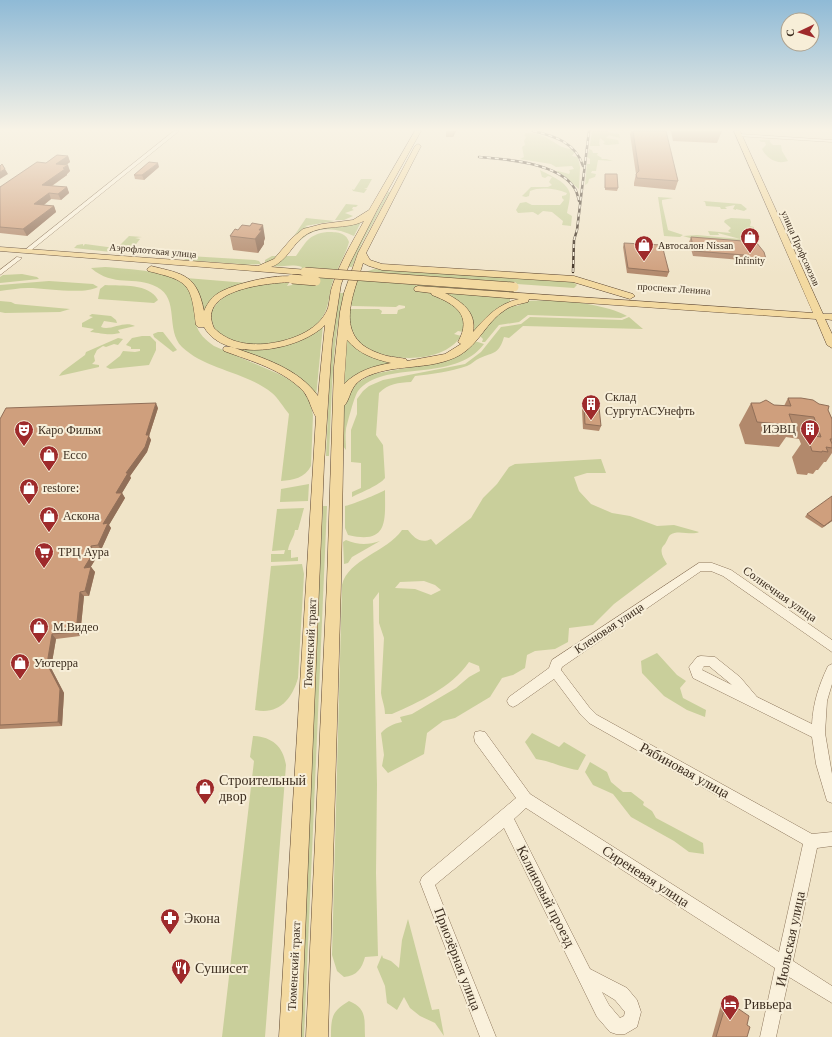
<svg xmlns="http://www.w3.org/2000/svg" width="832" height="1037" viewBox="0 0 832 1037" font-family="Georgia,serif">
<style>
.green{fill:#c9cf9b;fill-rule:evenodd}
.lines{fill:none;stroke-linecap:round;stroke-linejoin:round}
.minor-casing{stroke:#8d765c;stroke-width:1}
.major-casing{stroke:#5b4430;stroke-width:1}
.minor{fill:#faf1dc;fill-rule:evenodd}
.major{fill:#f3d9a0;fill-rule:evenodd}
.rail-casing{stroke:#3d2e20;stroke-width:2.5}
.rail{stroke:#f7eed8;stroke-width:1.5;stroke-dasharray:4;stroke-linecap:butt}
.major-bridge-casing{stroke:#5b4430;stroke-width:10;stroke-linecap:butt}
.major-bridge{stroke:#f3d9a0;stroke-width:9}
.wall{fill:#b2896c}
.shaded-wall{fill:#916f58}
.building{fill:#cf9f7d;stroke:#916f58}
.labels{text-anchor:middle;stroke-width:4;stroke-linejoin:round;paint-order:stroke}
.far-poi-label{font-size:10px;fill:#3d2e20;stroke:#f7eed8;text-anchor:start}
.far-street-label{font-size:10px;fill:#3d2e20;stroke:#f7eed8}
.poi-label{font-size:12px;fill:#3d2e20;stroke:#f7eed8;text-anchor:start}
.street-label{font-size:12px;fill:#3d2e20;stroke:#f7eed8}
.near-street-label{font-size:14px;fill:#3d2e20;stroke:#f7eed8}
.near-poi-label{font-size:14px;fill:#3d2e20;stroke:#f7eed8;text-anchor:start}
</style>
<rect width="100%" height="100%" fill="#f0e4c8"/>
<g class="green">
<polygon points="592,131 607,131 611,133 619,134 620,138 609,135 606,138 618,140 619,144 607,145 603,144 605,142 600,138 599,143 600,146 590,146"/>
<path d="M526,133c20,-2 30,16 46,16l3,3 -3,4 6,1 2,10 -1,22 -13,-11 -10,-6 2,-1 11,3 1,-2 -1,-2 5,-1 -2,-3 -16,1 -5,-3 -31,-5 4,-2 -2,-10 3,-2 -1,-4 2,-4 -2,-2z"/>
<path d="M759,140h11v2l3,3h8l1,6 6,10c-11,4 -22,-3 -26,-12l4,-4 -1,-3h-4z"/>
<polygon points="589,149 592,150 593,153 598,153 597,155 602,158 601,159 606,159 613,161 598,160 596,171 592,171 591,173 596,174 595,177 589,179 588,183 585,185 587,164 590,164 590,159 587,157"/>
<path d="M540,170c9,5 28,12 30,24 0,6 -2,13 -3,19l5,3 -1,10 -9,-1 1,-4 -11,-9 -9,-1 -5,4 -5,-3 -15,1 -2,-3 4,-7 6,-1 6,3h28l4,-5 -2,-2v-2l4,-1 1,-2c-9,-4 -27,-7 -37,-2l-1,5 -3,1 -4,-1 9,-9h17l4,-2 -3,-3 3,-5 -4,-1 -3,2 -3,-1z"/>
<polygon points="361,179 372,179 367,188 364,188 367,189 364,193 353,191 352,189 354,190"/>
<polygon points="388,192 390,192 362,243 352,267 348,267 359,243"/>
<polygon points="658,197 673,198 662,200 662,203 668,230 683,235 680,237 664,236"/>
<polygon points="703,201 741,204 747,209 744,211 736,209 736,210 733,209 735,205 725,207 727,209 721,209 720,207 706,206 705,202"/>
<polygon points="346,204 358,205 356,207 353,207 352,209 354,210 345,213 353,216 344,220 335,220"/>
<polygon points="306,218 335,221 305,226 309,228 294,236"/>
<polygon points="731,218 750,219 751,222 750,226 754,227 754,231 758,235 759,238 754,239 756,243 693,239 683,236 697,235 740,239 718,233 719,235 710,235 708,231 731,233 728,231 731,228 724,222 725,220"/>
<path d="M361,222l-7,14c-19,-9 -40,-11 -56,7 11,-18 44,-18 63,-21z"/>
<path d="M327,232c9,0 19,0 22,10 -3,12 -11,24 -15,36 -5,12 -4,27 -11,38 -14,24 -61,35 -86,27 -8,-3 -15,-8 -22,-11l-5,-18c13,-28 52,-32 79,-31l-2,3 5,-1 10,-18c-13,-4 -23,2 -37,-2v-5l7,-4h24c10,-14 13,-22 31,-24z"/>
<path d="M129,236l13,1 -7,1 5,1c-7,10 -14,16 -26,12z"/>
<polygon points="83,244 83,246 85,244 115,248 111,252 74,248 77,245"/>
<polygon points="189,256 255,260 259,261 261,264 242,265 240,264 184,260"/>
<path d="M105,267c22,2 72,3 84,23 3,4 5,13 6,18 1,5 0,10 1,15 2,11 10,17 18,23l67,29 12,7 10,9 7,11 3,13 -2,51c-6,12 -18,14 -30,15l8,-67c-5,-6 -11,-16 -17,-21 -25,-21 -66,-23 -90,-46 -17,-17 -2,-48 -25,-60 -23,-12 -43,1 -66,-19z"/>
<path d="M374,269l199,13 4,3 -3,3 -57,-4 -2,-2h-3l-2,3v17l6,4 4,-1v-3c29,-4 81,0 107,14l-6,2 -93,-3 -9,7 -20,3 -14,17h-3l1,-3 -4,-4 -21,-4 -4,3 7,2c-18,29 -78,27 -102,7 -4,-3 -5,-9 -7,-13 -2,-3 -4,-6 -4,-9 -1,-3 1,-9 2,-12h29l3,2 -1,3h16l1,-4 7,-2v-2l-6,-1 -3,2 -44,-1 -1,-2 5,-22 4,-8z"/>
<polygon points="22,274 37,277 39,279 0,283 0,277 3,275"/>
<path d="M186,278l61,5 -17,6 -27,28c-1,-16 -3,-30 -17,-39z"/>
<path d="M49,281l44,3 5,3c-15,8 -51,1 -70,1 -10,0 -19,2 -28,3v-6z"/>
<path d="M105,285c17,1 44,-2 53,15l-4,3 -56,-4 2,-10z"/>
<path d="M340,293h4c-13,53 -12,109 -15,163h-3c3,-54 3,-109 14,-163z"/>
<polygon points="0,301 11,302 15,304 70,309 60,312 5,313 0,312"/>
<path d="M92,314l19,2 5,4 1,3 -13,-2 -3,6c10,4 23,-7 34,-1l-17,4 2,3c-13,3 -17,0 -30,-1l4,-3 -12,-2v-4l11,-6 -4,-1z"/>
<path d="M530,317l92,3 7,-3 14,12 -120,-3 -14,12 -5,-1c-5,17 -10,15 -24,21 -5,2 -8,6 -13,8 -17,6 -35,8 -52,10l-4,6c-13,1 -22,1 -32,11l-3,42 7,10 2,33c-5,7 -25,15 -33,19v-5l9,-4v-25l-10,-1v-32l6,-16v-15l6,-8 6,-5 14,-6 82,-16 16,-12 20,-25 20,-3z"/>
<polygon points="323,325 316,397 286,371 220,342 213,338 222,342 273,348 296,342"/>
<polygon points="158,332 163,332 177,350 173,352 154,337 153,334"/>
<polygon points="142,336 150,336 156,342 156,350 149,365 110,369 106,367 120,356 123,351 135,352 140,351 140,349 131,349 131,347 126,345 132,338"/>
<polygon points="347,337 353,346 403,362 384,367 344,387"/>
<polygon points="118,338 123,339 118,345 114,344 106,347 103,346 97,350 94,356 95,361 92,364 99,365 99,367 59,376 62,372 85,355 86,352"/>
<path d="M475,341l9,3c-30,40 -101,15 -126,47 -4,6 -10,30 -12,38 -1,7 0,14 0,21l-3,-4 1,-44 11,-18 18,-10 55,-10z"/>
<path d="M601,459l5,14h-19l-13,4 5,14 12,13 21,9 18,3 27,10 17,-1 25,7c-8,4 -21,-3 -29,3 -2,2 -3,6 -5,9 -7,6 -2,13 2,20l-53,40 -21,21 -24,3 -1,14 -13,7 -20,2 -8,4 -2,13 -12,7 -11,3 -12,19 -35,21 -12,3 -16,12 -3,21 -36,19 -6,-7 2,-11 -3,-22c7,-7 12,-9 21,-11l-2,-5 12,-3 44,-26 13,-11 11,-6 -1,-5 -10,-4c-18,26 -50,40 -77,52h-7c0,-8 -3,-13 -4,-21l3,-55 -5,-15v-31l-6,8 4,184 -1,89 2,83 -13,1c-3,11 -8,19 -21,20l-7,-6 -5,-16 10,-370c6,-26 45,-33 60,-55h6c6,8 13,14 23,9l5,6 35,-27 12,-20 14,-14 12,-17 6,-3zM424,581l11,4 6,5 -10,5 -16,-6 -20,-1 5,-6z"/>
<polygon points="309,484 308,501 280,502 281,489"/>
<path d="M385,490c0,30 4,55 -37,45l-3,-7v-22c3,0 36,-13 40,-16z"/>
<polygon points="323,506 327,506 304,1037 297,1037"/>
<path d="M304,508l-6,22h-3c-1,8 -6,12 -7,20h3v8l7,-1v4l-27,1v-8h13l1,-4 -13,1 5,-42z"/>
<path d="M346,540c12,5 22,5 34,1l-28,16 -4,6 -4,1 -1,-22z"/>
<path d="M302,564l2,10 -6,104c-6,21 -19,37 -43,32l16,-144z"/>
<polygon points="657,653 677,675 686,681 680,688 683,698 706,710 705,717 687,710 664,696 642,673 641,661"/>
<path d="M532,733l27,14 5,-5 22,13 -8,15c-16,-2 -27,-9 -42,-11l-11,-17z"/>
<path d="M253,736c19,1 30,10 33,29l-21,272h-43l32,-276 -4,-4z"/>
<polygon points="590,762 607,772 611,782 623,792 631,792 644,802 643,805 652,811 656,818 703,843 704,854 689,852 674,841 631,817 613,794 593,785 585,772"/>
<polygon points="408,919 432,1010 439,1009 444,1036 435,1023 420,1016 410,1008 404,997 397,1010 387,1003 385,986 377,967 382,955 383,958 391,961 399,968 402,940"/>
<path d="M349,1001c19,8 15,19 16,36h-34c0,-20 1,-26 18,-36z"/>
</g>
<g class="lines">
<defs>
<g id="minor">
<polygon points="174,131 179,131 29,252 25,252 25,250"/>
<polygon points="739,134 832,140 832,142 737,136"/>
<polygon points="17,257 22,258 0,275 0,270"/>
<path d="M699,563h13l19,7 101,70v12l-109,-76 -12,-5h-10l-139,96 -1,3 28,37 8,8 215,119 20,-2v14l-15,2 -24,113 39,25v17l-43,-26 -13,60h-16l15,-69 -249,-160 -12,11 76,150 37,19 10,12 4,12 -4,15 -12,7h-9l-6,-2 -13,-15 -93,-189 -69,57 61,152h-16l-60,-155 2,-5 94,-79 -41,-56 -1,-5 1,-5 5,-1 5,1 45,62 249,158 24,-108 -214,-121 -8,-8 -27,-36 -37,26 -4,2 -4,-2 -2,-4 2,-4 40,-29 3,-8zM602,992l13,8 10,12 -1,4 -4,2 -11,-13z"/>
<path d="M701,656l14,1 25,20 17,20 55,27c1,-21 7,-39 16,-58l4,-2v20l-5,17 -2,32 7,41v29l-5,-2 -11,-37 -4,-27 -119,-59 -4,-11 8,-10zM704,666h5l23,19 -30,-15z"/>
</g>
<g id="major">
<path d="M415,131h6l-44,79 -27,53 -9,21 -9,58 -8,122 -23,573h-22l37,-620c-5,-8 -6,-17 -12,-25 -20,-22 -53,-31 -80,-41l-1,-2 1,-2h8c31,11 66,21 86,49l7,-71c-26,26 -100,39 -121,2h-6l-2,-2c-5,-42 -7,-44 -48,-54l-1,-2 4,-3c33,8 46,9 53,45 3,-7 7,-13 13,-17 14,-10 61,-21 78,-17l1,2 -1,2 -3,1c-23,1 -96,7 -78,46 14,14 31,17 50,16 23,-2 55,-12 64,-36 2,-8 2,-17 5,-24 7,-22 20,-43 31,-63 -18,9 -40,3 -57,13 -15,9 -19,27 -36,33l37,3 1,2 -4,3 -305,-24v-4l258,19 16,-7 18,-21 11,-9 19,-5 31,-4 16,-10z"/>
<path d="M734,131h6l83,183h9v6l-7,-1 7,15v14l-5,-3 -11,-26 -287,-20 -1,3c-8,2 -16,3 -23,8 -18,11 -26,34 -45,45 -30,17 -68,7 -98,24 -13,8 -11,20 -18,27l-3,176 -13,455h-22l21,-455 7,-215 6,-55 4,-19 14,-40 57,-107 3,-2 3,2 -55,107 4,7 12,4 192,12 59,18 2,2 -5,3 -57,-17 -191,-12 -13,-4 -6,-3c-10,33 -30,74 15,90 9,4 18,4 28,6l1,2 38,-7 16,-10 -3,-2c15,-27 -3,-38 -26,-47l-1,-2 -16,-2 -1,-2 1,-2 3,-1 395,27zM445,293l74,6c-21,5 -32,17 -46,33 4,-20 -12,-31 -28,-39zM347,340c12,14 27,19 44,23 -18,3 -34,8 -47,21z"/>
</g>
</defs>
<use href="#minor" class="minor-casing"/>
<use href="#major" class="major-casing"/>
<use href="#minor" class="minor"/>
<use href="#major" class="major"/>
<defs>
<g id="rail">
<path d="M533,131c22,5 43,12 50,35"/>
<path d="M479,157c27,2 81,6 96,32 2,3 3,8 4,12"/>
<polyline points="573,272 574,240 577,230 589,131"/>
</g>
</defs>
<use href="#rail" class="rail-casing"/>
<use href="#rail" class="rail"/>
<defs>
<g id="major-bridge">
<polyline points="305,272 514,287"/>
<polyline points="292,279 316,281"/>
</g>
</defs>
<use href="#major-bridge" class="major-bridge-casing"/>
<use href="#major-bridge" class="major-bridge"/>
</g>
<g class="wall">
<polygon points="446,131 456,131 453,137 446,137"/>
<polygon points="631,131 633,131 678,181 675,190 634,186 634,183 636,174 630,134"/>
<polygon points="671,131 722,131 717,143 673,141"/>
<polygon points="68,156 70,162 66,165 70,171 67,174 67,175 52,186 67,187 69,193 61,200 51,199 44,205 54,206 56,212 27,236 0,233 0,187"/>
<polygon points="159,167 144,180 135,179 134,175"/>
<polygon points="605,174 618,188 617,191 605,190"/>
<polygon points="230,236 265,238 264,241 264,244 258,253 233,250"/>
<polygon points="691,237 766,259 764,264 743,262 742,260 693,256 689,242"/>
<polygon points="624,243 669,272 667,277 627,273 623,247"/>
<polygon points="788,398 819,404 828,410 832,419 832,453 826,462 824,462 818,470 816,470 813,474 808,473 807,475 797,474 792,457 801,444 799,439 786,437 779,447 745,444 739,425 751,403 784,406"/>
<polygon points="584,405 601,426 599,431 583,429 582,410"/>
<polygon points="158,408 149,436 151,440 147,452 130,476 131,478 122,493 125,498 109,525 111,528 101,550 94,550 95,560 90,568 91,567 95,572 89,596 84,596 80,636 56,639 51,668 64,693 62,726 0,729 0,419"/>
<polygon points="807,514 832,521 822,528 805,517"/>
<polygon points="722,1001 727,1001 747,1025 747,1037 712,1037"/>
</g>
<g class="shaded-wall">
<polygon points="453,131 456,131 453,137"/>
<polygon points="68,156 70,162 59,170 56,164"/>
<polygon points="158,163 159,167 144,180 142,175"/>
<polygon points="68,165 70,171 67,174 67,175 44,191 42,185"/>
<polygon points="5,169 8,174 0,179 0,172"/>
<polygon points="67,187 69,193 61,200 58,194"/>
<polygon points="49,193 51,199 37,210 34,204"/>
<polygon points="54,206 56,212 27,236 23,229"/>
<polygon points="263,225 265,238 264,241 264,244 258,253 255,239 259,230"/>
<polygon points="156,403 158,408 149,436 151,440 147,452 130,476 131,478 122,493 125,498 109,525 111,528 101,550 98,545 103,524 116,493 146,435"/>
<polygon points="832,520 832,521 822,528 824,526"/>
<polygon points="91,546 94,550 95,560 87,573 84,568"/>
<polygon points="91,567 95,572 89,596 85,591"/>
<polygon points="80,592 84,596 80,636 76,632"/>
<polygon points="52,634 56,639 51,668 64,693 62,726 58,722 47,664"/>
</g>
<g class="building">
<polygon points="633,131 666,131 678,181 637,178 636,174 639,171"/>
<polygon points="57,155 68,156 56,164 68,165 63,168 65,169 42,185 67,187 58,194 49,193 34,204 54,206 23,229 0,227 0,187 37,162 46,163"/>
<polygon points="149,162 158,163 142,175 134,175"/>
<polygon points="2,164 5,169 0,172 0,166"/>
<polygon points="605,174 617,174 618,188 605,188"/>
<polygon points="252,223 263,225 259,230 262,230 255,239 230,236 235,229 238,230 242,225 250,226"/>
<polygon points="691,237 756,242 764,252 766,259 745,257 744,255 694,251"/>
<polygon points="624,243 662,245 669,272 628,268"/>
<polygon points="788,398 801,398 813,400 819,404 829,406 828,410 832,419 832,439 830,439 832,444 832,448 826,447 828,452 822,451 822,452 812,451 807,435 821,437 814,417 789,414 793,425 757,422 751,403 760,403 766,400 774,405 791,406"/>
<polygon points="156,403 146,435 149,435 145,447 126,473 128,473 116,493 122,493 103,524 108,523 98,545 91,546 92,555 84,568 91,567 85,591 80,592 76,632 52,634 47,664 60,689 58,722 0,725 0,419 6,408"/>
<polygon points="584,405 599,407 601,426 585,424"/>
<polygon points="832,496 832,520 824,526 807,514"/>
<polygon points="727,1001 749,1016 747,1025 750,1027 747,1037 716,1037"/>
</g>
<linearGradient id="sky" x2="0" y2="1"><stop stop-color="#8fbad6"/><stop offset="0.47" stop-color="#f8f3e6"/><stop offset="1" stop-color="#f8f3e6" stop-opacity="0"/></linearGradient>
<rect width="832" height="276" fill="url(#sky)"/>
<defs>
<symbol id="shop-pin" viewBox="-11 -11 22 30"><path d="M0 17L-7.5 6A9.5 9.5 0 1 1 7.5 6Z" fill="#9e2a2b" stroke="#f7eed8"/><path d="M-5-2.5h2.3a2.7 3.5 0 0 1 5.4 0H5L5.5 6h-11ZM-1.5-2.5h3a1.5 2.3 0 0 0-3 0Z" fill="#fff"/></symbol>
<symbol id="building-pin" viewBox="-11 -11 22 30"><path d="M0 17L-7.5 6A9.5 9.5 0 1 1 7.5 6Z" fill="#9e2a2b" stroke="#f7eed8"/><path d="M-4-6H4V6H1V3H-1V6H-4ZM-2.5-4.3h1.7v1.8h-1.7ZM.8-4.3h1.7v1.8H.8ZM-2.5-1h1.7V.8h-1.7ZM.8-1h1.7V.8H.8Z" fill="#fff"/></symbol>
<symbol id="theatre-pin" viewBox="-11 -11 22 30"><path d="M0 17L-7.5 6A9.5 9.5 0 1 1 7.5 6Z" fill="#9e2a2b" stroke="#f7eed8"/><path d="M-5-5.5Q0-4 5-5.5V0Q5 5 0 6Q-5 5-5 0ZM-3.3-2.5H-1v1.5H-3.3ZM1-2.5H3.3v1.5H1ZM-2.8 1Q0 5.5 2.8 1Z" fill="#fff"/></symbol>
<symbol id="supermarket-pin" viewBox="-11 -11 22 30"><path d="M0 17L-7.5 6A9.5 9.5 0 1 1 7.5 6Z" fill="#9e2a2b" stroke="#f7eed8"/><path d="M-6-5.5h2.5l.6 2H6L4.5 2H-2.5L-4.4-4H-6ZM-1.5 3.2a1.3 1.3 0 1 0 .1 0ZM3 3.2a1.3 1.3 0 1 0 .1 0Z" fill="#fff"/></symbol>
<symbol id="pharmacy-pin" viewBox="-11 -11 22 30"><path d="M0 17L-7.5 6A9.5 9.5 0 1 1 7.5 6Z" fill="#9e2a2b" stroke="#f7eed8"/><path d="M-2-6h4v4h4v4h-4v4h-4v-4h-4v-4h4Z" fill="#fff"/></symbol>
<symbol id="restaurant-pin" viewBox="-11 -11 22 30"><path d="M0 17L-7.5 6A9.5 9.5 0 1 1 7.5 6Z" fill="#9e2a2b" stroke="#f7eed8"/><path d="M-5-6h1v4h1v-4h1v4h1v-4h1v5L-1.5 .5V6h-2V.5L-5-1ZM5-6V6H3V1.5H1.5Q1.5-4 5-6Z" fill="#fff"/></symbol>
<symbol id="hotel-pin" viewBox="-11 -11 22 30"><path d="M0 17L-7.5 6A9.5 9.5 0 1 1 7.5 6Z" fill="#9e2a2b" stroke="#f7eed8"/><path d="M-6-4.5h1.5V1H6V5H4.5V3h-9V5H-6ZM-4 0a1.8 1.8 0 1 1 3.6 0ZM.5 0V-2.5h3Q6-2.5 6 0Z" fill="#fff"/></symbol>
</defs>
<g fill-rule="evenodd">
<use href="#shop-pin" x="739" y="226" width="22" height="30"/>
<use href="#shop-pin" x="633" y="234" width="22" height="30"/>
<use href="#building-pin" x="580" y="393" width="22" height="30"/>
<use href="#building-pin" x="799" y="418" width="22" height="30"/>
<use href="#theatre-pin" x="13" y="419" width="22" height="30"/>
<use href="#shop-pin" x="38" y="444" width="22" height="30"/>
<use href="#shop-pin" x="18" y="477" width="22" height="30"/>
<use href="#shop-pin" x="38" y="505" width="22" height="30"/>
<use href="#supermarket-pin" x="33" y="541" width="22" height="30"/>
<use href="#shop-pin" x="28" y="616" width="22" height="30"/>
<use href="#shop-pin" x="9" y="652" width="22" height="30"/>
<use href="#shop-pin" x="194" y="777" width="22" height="30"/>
<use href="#pharmacy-pin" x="159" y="907" width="22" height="30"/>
<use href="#restaurant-pin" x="170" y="957" width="22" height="30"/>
<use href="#hotel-pin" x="719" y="993" width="22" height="30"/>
</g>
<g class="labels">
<g class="far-poi-label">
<text x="658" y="249">Автосалон Nissan</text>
<text x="750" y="264" text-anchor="middle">Infinity</text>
</g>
<g class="far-street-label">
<text transform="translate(801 248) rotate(66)" y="4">улица Профсоюзов</text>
<text transform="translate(153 250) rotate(5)" y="4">Аэрофлотская улица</text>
<text transform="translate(674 288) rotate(4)" y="4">проспект Ленина</text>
</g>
<g class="poi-label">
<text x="605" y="401">Склад<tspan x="605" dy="14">СургутАСУнефть</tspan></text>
<text x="796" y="433" text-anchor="end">ИЭВЦ</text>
<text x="38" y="434">Каро Фильм</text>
<text x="63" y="459">Ecco</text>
<text x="43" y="492">restore:</text>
<text x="63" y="520">Аскона</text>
<text x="58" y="556">ТРЦ Аура</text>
<text x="53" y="631">М.Видео</text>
<text x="34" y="667">Уютерра</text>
</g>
<g class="street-label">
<text transform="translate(780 594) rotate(35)" y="4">Солнечная улица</text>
<text transform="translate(609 628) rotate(-34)" y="4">Кленовая улица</text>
<text transform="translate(310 643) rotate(-87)" y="4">Тюменский тракт</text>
<text transform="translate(294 966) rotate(-87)" y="4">Тюменский тракт</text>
</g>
<g class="near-street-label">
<text transform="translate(685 770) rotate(29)" y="5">Рябиновая улица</text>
<text transform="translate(646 876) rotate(33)" y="5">Сиреневая улица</text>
<text transform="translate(546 896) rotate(63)" y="5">Калиновый проезд</text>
<text transform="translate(790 939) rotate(-78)" y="5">Июльская улица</text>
<text transform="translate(458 959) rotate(69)" y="5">Приозёрная улица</text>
</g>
<g class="near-poi-label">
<text x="219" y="785">Строительный<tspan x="219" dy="16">двор</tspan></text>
<text x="184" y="923">Экона</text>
<text x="195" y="973">Сушисет</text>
<text x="744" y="1009">Ривьера</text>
</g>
</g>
<g transform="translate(800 32) rotate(266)"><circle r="19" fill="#f7eed8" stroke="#ada18e"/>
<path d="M0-3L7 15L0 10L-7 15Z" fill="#9e2a2b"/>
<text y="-6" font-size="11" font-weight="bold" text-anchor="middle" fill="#3d2e20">С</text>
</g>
</svg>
